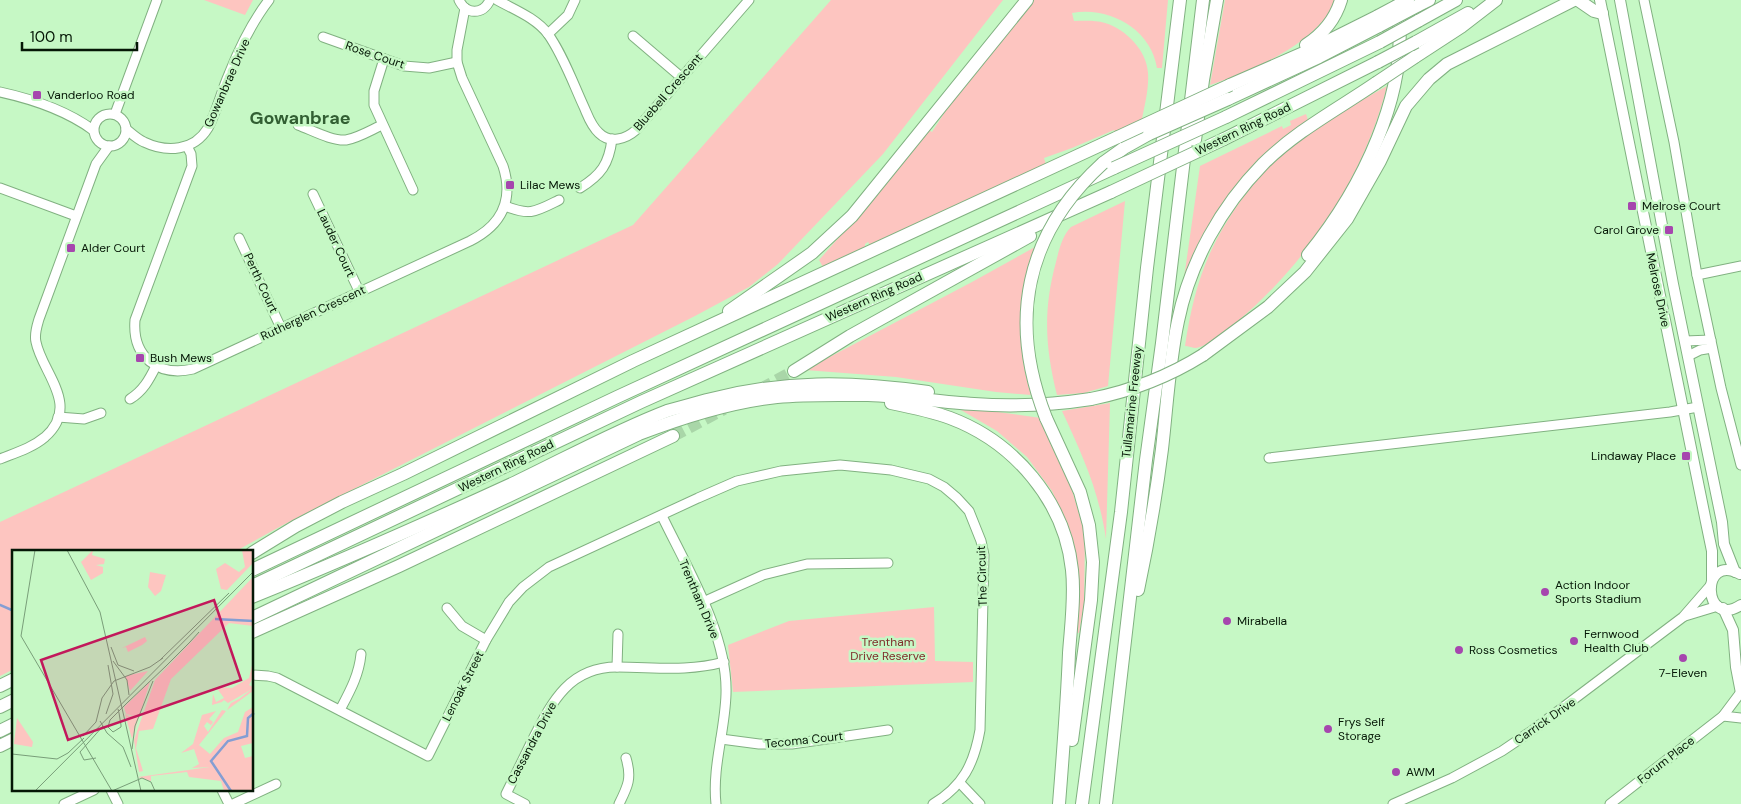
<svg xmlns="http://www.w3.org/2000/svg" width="1741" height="804" viewBox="0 0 1741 804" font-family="'DM Sans',sans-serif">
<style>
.green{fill:#fdc5c0}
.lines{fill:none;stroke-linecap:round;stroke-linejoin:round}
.stream{stroke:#849ed3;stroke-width:2.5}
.highway-tunnel{stroke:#a9d6a8;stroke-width:12;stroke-dasharray:12 6;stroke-linecap:butt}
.minor-casing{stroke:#81b181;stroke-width:11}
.major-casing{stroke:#81b181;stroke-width:12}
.highway-casing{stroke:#81b181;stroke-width:14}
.minor{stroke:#fff;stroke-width:9}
.major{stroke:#fff;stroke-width:10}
.highway{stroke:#fff;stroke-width:12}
.highway-bridge-casing{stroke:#81b181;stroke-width:14;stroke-linecap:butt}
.highway-bridge{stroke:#fff;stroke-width:12}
.poi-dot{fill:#a646ae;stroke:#c6f8c5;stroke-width:2}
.labels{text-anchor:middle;stroke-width:5;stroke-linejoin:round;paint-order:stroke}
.street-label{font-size:12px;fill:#051706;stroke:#c6f8c5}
.poi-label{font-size:12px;fill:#051706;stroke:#c6f8c5;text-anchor:start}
.park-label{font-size:12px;fill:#7f2e2c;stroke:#c6f8c5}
.district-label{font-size:18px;font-weight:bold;fill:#325f33;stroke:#c6f8c5}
.inset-river{fill:none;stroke:#849ed3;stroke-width:2.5}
.inset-road{fill:none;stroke:#799e79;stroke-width:1}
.view{fill:#c2185b;fill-opacity:0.15;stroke:#c2185b;stroke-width:2.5}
.inset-edge{fill:none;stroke:#051706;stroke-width:2.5}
</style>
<rect width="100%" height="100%" fill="#c6f8c5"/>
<g class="green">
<polygon points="204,0 253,0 245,15"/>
<polygon points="831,0 1003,0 883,154 778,264 749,287 695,316 283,525 236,551 14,552 14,669 0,676 0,522 633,225"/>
<path d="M1034,0h134l-6,68h-5c-6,-39 -48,-62 -85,-55l2,8c10,0 21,-1 31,2 21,6 42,28 43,50 1,15 -3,31 -6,46l-27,13 -1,-2 -42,18 -28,10 2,7 -176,80 -2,-3 -3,2v3l-42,20 -4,-7 67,-76 41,-55 5,3 22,-34z"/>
<path d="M1225,0h110c-14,42 -87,73 -125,85z"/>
<path d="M1387,86c-23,90 -78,175 -149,235 -9,7 -31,26 -42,27 -3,0 -8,-2 -11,-2 5,-33 12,-65 26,-95 23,-49 62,-96 108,-126 22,-14 46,-26 68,-39z"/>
<path d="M1306,114l2,6c-22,18 -47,36 -66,58 -25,28 -42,73 -59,107l17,-119 82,-40 1,3 8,-4 -1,-4z"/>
<path d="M1125,201l-17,185 -24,7 -27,2c-12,-48 -14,-85 -1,-133 3,-12 6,-26 15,-35z"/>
<path d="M1035,247c-16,52 -20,96 -4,148l-35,-3 -100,-15 -91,-7 167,-88z"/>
<path d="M1110,403l-4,136c-7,-48 -24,-85 -44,-128z"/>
<polygon points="954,406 1041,418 1072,490 1085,534 1084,603 1079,633 1074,632 1078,585 1073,539 1052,491 1027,457 997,431"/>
<polygon points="934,607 935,661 973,662 973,682 733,692 728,645 789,621"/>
</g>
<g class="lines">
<polyline class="stream" points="0,605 14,611"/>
<g class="highway-tunnel">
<polyline points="761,389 794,371"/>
<polyline points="673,436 724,409"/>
</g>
<defs>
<g id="minor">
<path d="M459,0c7,15 24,15 31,0"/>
<path d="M497,0c18,10 39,18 51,34 15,21 25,49 36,73 4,9 7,19 15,26 11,11 27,6 37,-3l113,-130"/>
<polyline points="1644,0 1674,142 1697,275 1721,388 1741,465"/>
<polyline points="548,34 568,15 575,0"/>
<polyline points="633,36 681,77"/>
<polyline points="323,37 404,66 429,68 457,62"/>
<polyline points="384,59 374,91 374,105 413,190"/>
<path d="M0,92c32,7 67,19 93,38"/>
<circle cx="110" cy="130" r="16"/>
<polyline points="115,114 157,0"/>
<path d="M298,125c14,5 33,16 48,15 12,-2 25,-10 36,-15"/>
<path d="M126,129c5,4 11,10 18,13 23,11 50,9 64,-14 9,-17 13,-36 21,-54 10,-25 23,-52 40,-74"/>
<path d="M187,146l4,8 1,12 -57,154c-3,37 23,57 58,49l277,-128c32,-16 44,-41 33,-75l-41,-88 -5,-16v-12l8,-42"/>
<polyline points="0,188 76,216"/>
<path d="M580,188c21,-13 29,-24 32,-49"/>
<polyline points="313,194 359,291"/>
<path d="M505,206c25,10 30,6 54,-6"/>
<polyline points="239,238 281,328"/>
<polyline points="1697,275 1741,266"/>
<polyline points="1685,341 1711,340"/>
<polyline points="1688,356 1700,350 1712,348"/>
<path d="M130,399c13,-8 19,-19 26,-33"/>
<polyline points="58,417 84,419 101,413"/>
<polyline points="1269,458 1670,412 1698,407"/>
<path d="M0,459c15,-6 32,-11 45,-22 36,-32 -3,-64 -9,-95 -2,-8 1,-16 3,-23l57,-155 13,-18"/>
<path d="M662,516c25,52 66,119 64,178 -1,37 -14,73 -10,110"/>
<polyline points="703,602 763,575 807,564 888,563"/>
<polyline points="447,608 462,626 486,640"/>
<polyline points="1685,616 1718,606"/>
<polyline points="617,667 618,634"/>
<path d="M252,675l16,1 9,2 151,78 58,-116 23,-38 14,-15 26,-20 149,-69 39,-17 44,-10 59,-6 51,5 38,9 15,8 13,11 12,13 12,30 3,14 -4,175c-6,34 -17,56 -47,74"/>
<path d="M340,710c10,-19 19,-35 21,-56"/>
<polyline points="1723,716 1741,718"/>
<polyline points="721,739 759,744 792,744 888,730"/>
<polyline points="960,783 980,804"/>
<polyline points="111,790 118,804"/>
<polyline points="222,790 229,804"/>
<polyline points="64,804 94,790"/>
<polyline points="233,804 276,784"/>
<path d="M525,804l-19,-10c9,-18 18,-37 27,-55 19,-37 36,-72 84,-72 38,0 70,5 107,-5"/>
<path d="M619,804c9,-18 13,-26 7,-46"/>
<polyline points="1393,804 1452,778 1502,751 1533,730 1683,617 1710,586"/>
<polyline points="1610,804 1723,716 1741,692"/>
</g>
<g id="major">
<polyline points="1600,0 1706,522 1712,551 1712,580"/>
<polyline points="1620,0 1673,284 1722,522 1724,544 1735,572"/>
<path d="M1740,574c-41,-22 -37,56 1,31"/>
<polyline points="1723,608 1733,630 1736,667 1741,693"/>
</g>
<g id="highway">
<polyline points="1578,0 1594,11 1602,13"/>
<polyline points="1417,6 1429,0"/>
<polyline points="1418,21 1456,0"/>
<polyline points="1416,42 1468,13"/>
<path d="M1306,45c17,-11 29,-25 35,-45"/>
<polyline points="1415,57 1461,27 1496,0"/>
<polyline points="1230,85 1308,51 1378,16"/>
<polyline points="1228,99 1319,57 1379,26"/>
<polyline points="1226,117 1380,42"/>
<polyline points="1224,139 1378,62"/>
<polyline points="1195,140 1203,80 1217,0"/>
<polyline points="1103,163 1124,148 1149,134"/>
<path d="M1308,255c52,-64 104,-164 89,-249"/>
<polyline points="729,311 812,253 852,216 1027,0"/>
<polyline points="1203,355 1268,307 1305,272 1347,219 1380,161 1406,106 1429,79 1447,64 1574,0"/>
<polyline points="794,371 850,336 1030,236"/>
<path d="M891,403c20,4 40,8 59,15 64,24 115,83 122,152 3,27 -1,55 -3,83 -2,50 -6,101 -10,151"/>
<polyline points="1046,418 1080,492 1089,525 1093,562 1091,600 1072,740"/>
<polyline points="252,553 296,526 342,502 403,474 633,361 1118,137"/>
<polyline points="252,570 617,397 1114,168"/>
<polyline points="252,586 641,402 1111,192"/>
<path d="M1138,590c10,-47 18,-94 24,-141 5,-43 7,-86 16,-128 12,-59 43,-114 85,-157 33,-33 75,-55 113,-81"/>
<path d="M252,597c89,-36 177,-75 264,-115 50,-24 99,-51 151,-71 13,-4 27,-7 40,-11 77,-20 143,-19 221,-8"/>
<path d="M252,618l387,-184c44,-17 91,-32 138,-37 30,-3 61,-2 91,-2 35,1 71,7 106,9 39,3 78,1 117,-5"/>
<polyline points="252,632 399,566 673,436"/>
<polyline points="0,686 14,679"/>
<polyline points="0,707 14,700"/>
<polyline points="0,731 14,724"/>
<polyline points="0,746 14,739"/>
<polyline points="1082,804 1121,512 1147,268 1180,0"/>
<polyline points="1106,804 1146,460 1162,343 1203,0"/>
</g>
</defs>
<use href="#minor" class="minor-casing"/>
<use href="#major" class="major-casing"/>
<use href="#highway" class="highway-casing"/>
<use href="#minor" class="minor"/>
<use href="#major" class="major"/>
<use href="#highway" class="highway"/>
<defs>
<g id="highway-bridge">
<polyline points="1378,16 1408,0"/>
<polyline points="1379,26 1417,6"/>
<polyline points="1380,42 1418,21"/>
<polyline points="1378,62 1416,42"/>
<polyline points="1376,83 1415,57"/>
<polyline points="1149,134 1228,99"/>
<polyline points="1118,137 1230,85"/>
<polyline points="1114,168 1226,117"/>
<polyline points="1111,192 1224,139"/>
<path d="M1091,399c40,-8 77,-22 112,-44"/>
<path d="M1046,418c-38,-97 -21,-184 57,-255"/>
</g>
</defs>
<use href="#highway-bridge" class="highway-bridge-casing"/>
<use href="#highway-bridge" class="highway-bridge"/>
</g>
<g class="poi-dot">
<rect x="32" y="90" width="10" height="10" rx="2.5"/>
<rect x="505" y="180" width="10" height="10" rx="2.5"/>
<rect x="1627" y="201" width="10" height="10" rx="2.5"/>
<rect x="1664" y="225" width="10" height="10" rx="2.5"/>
<rect x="66" y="243" width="10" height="10" rx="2.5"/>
<rect x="135" y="353" width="10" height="10" rx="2.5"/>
<rect x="1681" y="451" width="10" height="10" rx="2.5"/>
<circle cx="1545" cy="592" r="5"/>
<circle cx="1227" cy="621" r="5"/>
<circle cx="1574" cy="641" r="5"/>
<circle cx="1459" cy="650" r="5"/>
<circle cx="1683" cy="658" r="5"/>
<circle cx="1328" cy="729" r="5"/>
<circle cx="1396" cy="772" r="5"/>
</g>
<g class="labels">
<g class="street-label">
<text transform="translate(375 55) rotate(19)" y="4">Rose Court</text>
<text transform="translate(227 83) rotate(-66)" y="4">Gowanbrae Drive</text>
<text transform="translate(668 92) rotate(-49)" y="4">Bluebell Crescent</text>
<text transform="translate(1243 129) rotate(-26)" y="4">Western Ring Road</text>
<text transform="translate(336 243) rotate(65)" y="4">Lauder Court</text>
<text transform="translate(261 283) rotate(65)" y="4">Perth Court</text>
<text transform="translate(1658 290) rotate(78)" y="4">Melrose Drive</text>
<text transform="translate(874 297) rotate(-24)" y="4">Western Ring Road</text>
<text transform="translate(313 313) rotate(-25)" y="4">Rutherglen Crescent</text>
<text transform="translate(1132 402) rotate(-84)" y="4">Tullamarine Freeway</text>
<text transform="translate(506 466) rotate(-26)" y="4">Western Ring Road</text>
<text transform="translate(982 576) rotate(-92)" y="4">The Circuit</text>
<text transform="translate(699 599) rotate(67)" y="4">Trentham Drive</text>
<text transform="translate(463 686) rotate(-63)" y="4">Lenoak Street</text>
<text transform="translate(1545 721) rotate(-35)" y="4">Carrick Drive</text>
<text transform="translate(804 740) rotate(-6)" y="4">Tecoma Court</text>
<text transform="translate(532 743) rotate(-62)" y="4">Cassandra Drive</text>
<text transform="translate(1666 760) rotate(-38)" y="4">Forum Place</text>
</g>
<g class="poi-label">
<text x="47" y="99">Vanderloo Road</text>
<text x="520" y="189">Lilac Mews</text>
<text x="1642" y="210">Melrose Court</text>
<text x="1659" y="234" text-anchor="end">Carol Grove</text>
<text x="81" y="252">Alder Court</text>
<text x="150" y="362">Bush Mews</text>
<text x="1676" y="460" text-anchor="end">Lindaway Place</text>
<text x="1555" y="589">Action Indoor<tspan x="1555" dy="14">Sports Stadium</tspan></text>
<text x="1237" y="625">Mirabella</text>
<text x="1584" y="638">Fernwood<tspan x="1584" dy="14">Health Club</tspan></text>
<text x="1469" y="654">Ross Cosmetics</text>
<text x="1683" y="677" text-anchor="middle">7-Eleven</text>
<text x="1338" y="726">Frys Self<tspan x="1338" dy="14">Storage</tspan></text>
<text x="1406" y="776">AWM</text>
</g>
<g class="park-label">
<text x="888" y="646">Trentham<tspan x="888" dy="14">Drive Reserve</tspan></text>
</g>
<g class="district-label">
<text x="300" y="124">Gowanbrae</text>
</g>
</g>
<g transform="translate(12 550)">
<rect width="241" height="241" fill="#c6f8c5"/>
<path d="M81,0l-1,5 13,4 -1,5 -8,1 7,2v6l-12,7 -10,-18zM230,0h11v13l-26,27 -6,-1 -5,-20 9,-6 14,9 6,-5zM138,22l16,3 -5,16 -6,5 -7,-9zM241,27v49l-24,-3 -58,56 -18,50 -14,2 -3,17 7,23 -4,1 -5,-32 21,-60zM133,87l2,4 -5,4 -14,7 -2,-5 -4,1zM241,111v17l-4,7 4,2v4l-26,19 4,-7 8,-4 13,-10 -24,14 -4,-3 -2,2 -10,3 1,-11 3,8 8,-4 -8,-11 16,1 17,-10zM136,121l-18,20 -5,-15zM138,132l-18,57 -7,-25 4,2h5l-8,-2 -2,-7zM241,157v36l-12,3 4,12 8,-2v35h-29l-3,-10 -32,-4 -2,-5 -36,4v5l-13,-4 72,-10 -18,1 7,-4 -5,-15 -13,4 12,-9 9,-29 14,-4 -7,8 4,3 -2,3 -4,-3 -3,4 4,6 14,-22 4,1 -27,34 11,9 14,-16 14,-6 7,-20zM5,168l16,24 -1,5 -18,-3z" fill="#fdc5c0"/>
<path class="inset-river" d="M203,69l39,2M219,241l-20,-30 17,-20 19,-5 1,-18 6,-5"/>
<path class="inset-road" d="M23,0l-14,86 91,155 30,-13 9,4 4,9M55,0l33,62 41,179M99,97l7,18 16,6M148,110l69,-67M101,111l14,19 2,15M106,159l1,4 2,12v2l-8,5 -5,-5 2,-7 18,-18 18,-17 20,-19 24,-24 9,-10M94,164l7,-20 -5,-29M88,171l7,12 16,14 8,20M71,186l13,-14 6,-24 12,-17 36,-14 13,-9M120,199l3,-23 18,-45M0,204l45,5 11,-6 16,-15M84,208l-12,2 -4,-8 23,-26M23,241l219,-220"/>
<path class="view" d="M202,50l27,80 -173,60 -27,-80z"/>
<rect width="241" height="241" class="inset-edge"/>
</g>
<path d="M22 42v8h115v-8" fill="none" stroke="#051706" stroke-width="2.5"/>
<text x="30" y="42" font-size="15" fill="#051706" stroke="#c6f8c5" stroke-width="4" paint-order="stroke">100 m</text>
</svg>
